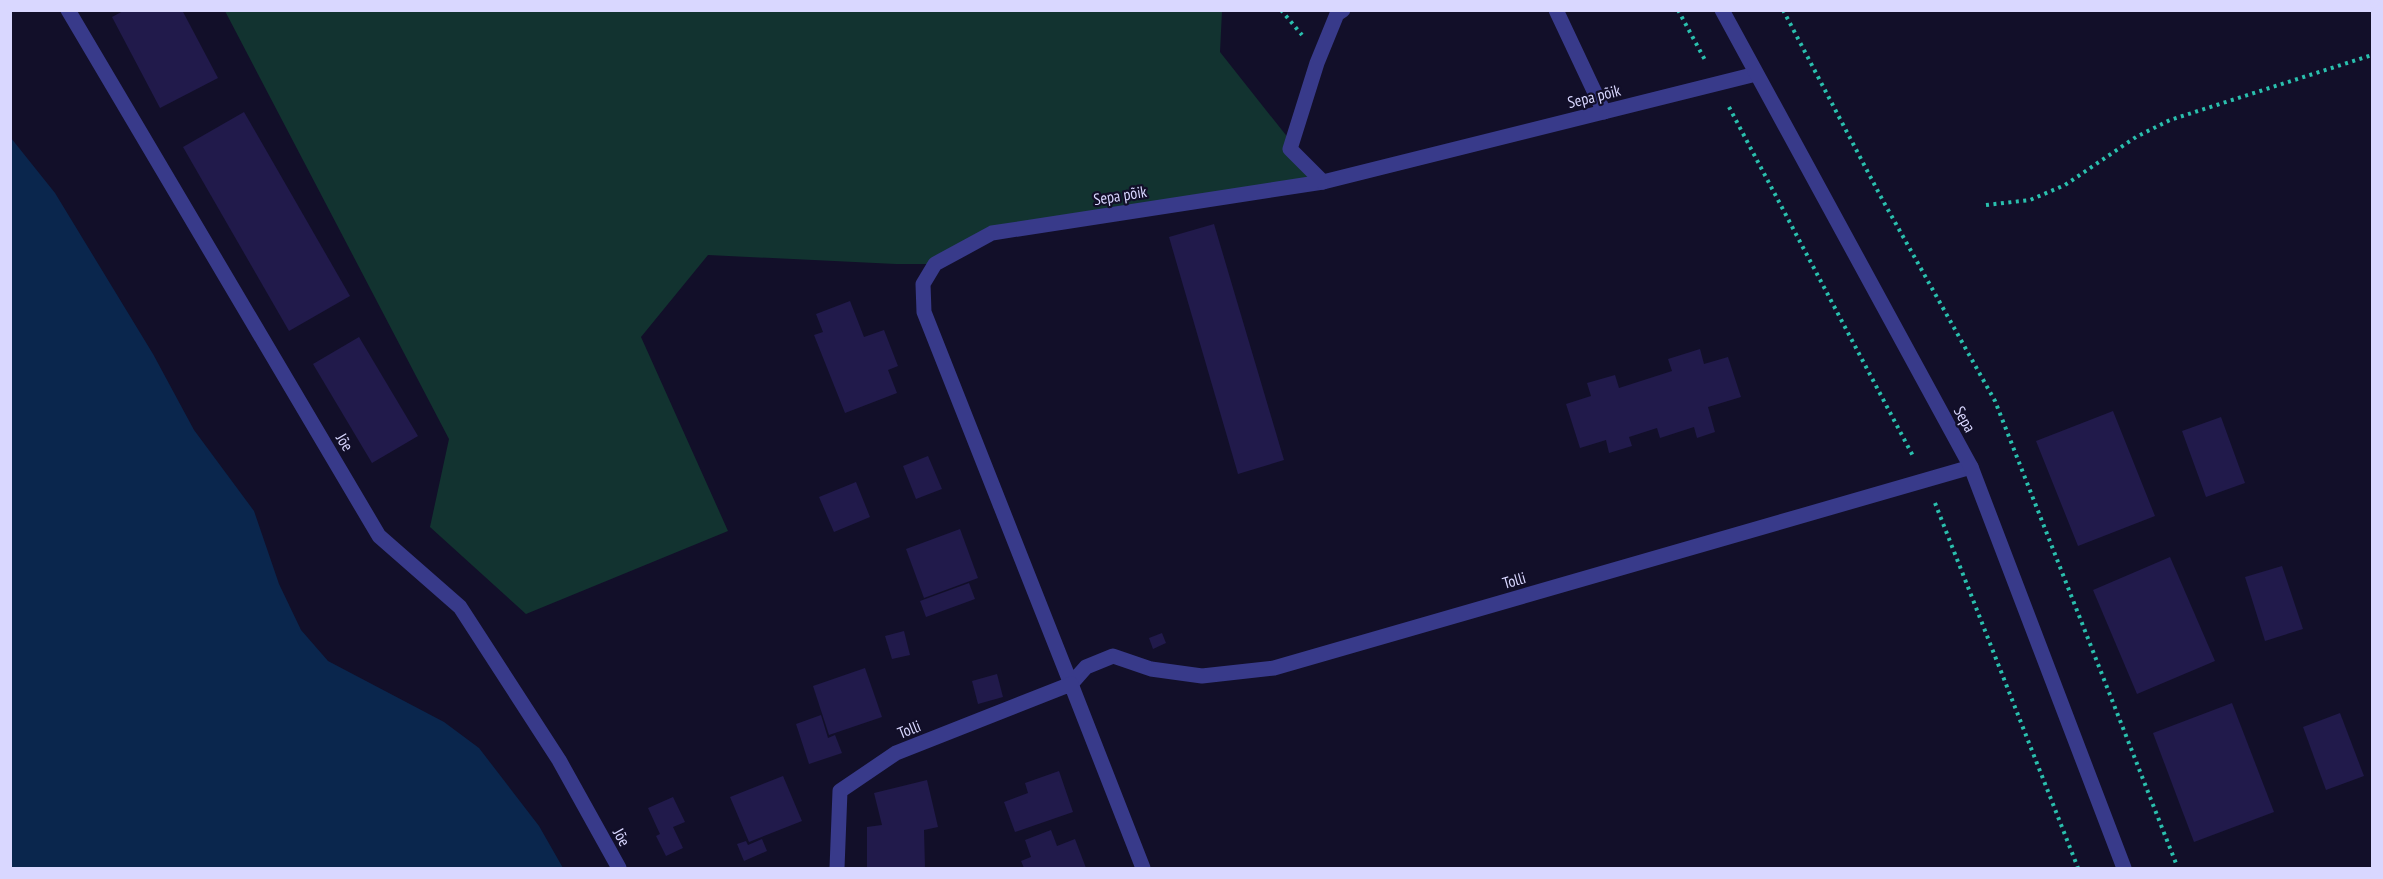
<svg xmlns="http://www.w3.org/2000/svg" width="2383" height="879" viewBox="0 0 2383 879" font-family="'PT Sans Narrow',sans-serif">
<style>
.green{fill:#123330}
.water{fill:#0a264d}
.building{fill:#211a4b}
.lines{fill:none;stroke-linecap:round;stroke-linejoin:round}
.path{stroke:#2ac0ae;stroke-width:4;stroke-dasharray:3 4.5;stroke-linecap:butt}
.minor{stroke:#383a8a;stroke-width:15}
.tertiary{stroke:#383a8a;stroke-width:15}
.labels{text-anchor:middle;stroke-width:4.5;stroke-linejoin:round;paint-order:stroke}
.street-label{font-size:16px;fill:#d9d7ff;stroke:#120f29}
</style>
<rect width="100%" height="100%" fill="#120f29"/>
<polygon class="green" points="225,11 1222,11 1220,52 1323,182 993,233 935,264 896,264 708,255 641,337 728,531 526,614 430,527 449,439"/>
<polygon class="water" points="11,138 55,193 153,354 194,430 254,511 279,584 301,630 328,661 444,722 479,748 539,826 563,868 11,868"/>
<g class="building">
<polygon points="125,10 182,10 218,78 160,108 112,17"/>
<polygon points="244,112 350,296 289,331 183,147"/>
<polygon points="1214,224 1284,460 1238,474 1169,237"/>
<polygon points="850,301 864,337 884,330 898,366 888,370 897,393 845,413 814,335 823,332 816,314"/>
<polygon points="359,337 418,436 372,463 313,364"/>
<polygon points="1700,349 1704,364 1728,357 1741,397 1708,407 1715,432 1697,438 1694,427 1660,438 1657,428 1629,437 1632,446 1609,453 1606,440 1580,448 1566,404 1591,396 1587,383 1615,375 1619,388 1672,371 1668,359"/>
<polygon points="2113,411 2155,516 2078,546 2036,441"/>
<polygon points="2221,417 2245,483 2206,497 2182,431"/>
<polygon points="928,456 942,489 916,499 903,466"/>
<polygon points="856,482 870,517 834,532 819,497"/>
<polygon points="960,529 978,578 924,598 906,549"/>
<polygon points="2170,557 2215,661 2137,694 2093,590"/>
<polygon points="2282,566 2303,629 2265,641 2245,577"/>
<polygon points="969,583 975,599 926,617 920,601"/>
<polygon points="904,631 910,655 892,659 885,636"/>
<polygon points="1162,633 1166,643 1153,649 1149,638"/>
<polygon points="865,668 882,717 829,735 813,686"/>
<polygon points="997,674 1003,697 978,704 972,681"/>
<polygon points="2232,703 2274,812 2194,842 2153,733"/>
<polygon points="2340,713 2364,776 2326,790 2303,727"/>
<polygon points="821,715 828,738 835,735 842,753 809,764 796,724"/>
<polygon points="1059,771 1073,812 1015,832 1004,802 1028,793 1025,783"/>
<polygon points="783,776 802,821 749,842 730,797"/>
<polygon points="927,780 938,827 924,830 925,868 867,868 867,827 882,825 874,793"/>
<polygon points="673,797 685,822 673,827 683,848 666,856 656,836 660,834 648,808"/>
<polygon points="1051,830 1057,846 1075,839 1086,868 1024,868 1021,861 1031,857 1025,840"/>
<polygon points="762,839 767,851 744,861 737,844 746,841 748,845"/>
</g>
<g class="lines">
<g class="path">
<polyline points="1281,10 1302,35"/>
<polyline points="1678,10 1705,60"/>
<polyline points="1783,10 1882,199 1995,401 2177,866"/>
<polyline points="1729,107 1914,458"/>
<polyline points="1986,205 2030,200 2065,185 2136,137 2170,120 2372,55"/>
<polyline points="1935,503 2078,868"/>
</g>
<g class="minor">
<polyline points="68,10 379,536 460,607 559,760 619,868"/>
<polyline points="1556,10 1604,112"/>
<polyline points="1756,74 1323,182 992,233 935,264 923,284 924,312 1071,684 1086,667 1113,656 1151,669 1202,676 1274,668 1971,467"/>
<polyline points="1323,182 1290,149 1317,63 1337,14 1343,10"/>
<polyline points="837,868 840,791 896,753 1071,684 1143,868"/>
</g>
<polyline class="tertiary" points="1722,10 1971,467 2124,868"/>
</g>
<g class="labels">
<g class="street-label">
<text transform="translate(1594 96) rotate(-14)" y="6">Sepa põik</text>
<text transform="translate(1120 195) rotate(-9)" y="6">Sepa põik</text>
<text transform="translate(1965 419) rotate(61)" y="6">Sepa</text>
<text transform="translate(345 442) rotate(59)" y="6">Jõe</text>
<text transform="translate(1514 580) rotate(-16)" y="6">Tolli</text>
<text transform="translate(909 729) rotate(-22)" y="6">Tolli</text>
<text transform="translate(622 837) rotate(61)" y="6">Jõe</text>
</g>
</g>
<rect width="2383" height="879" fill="none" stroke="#d9d7ff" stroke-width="24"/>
</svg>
